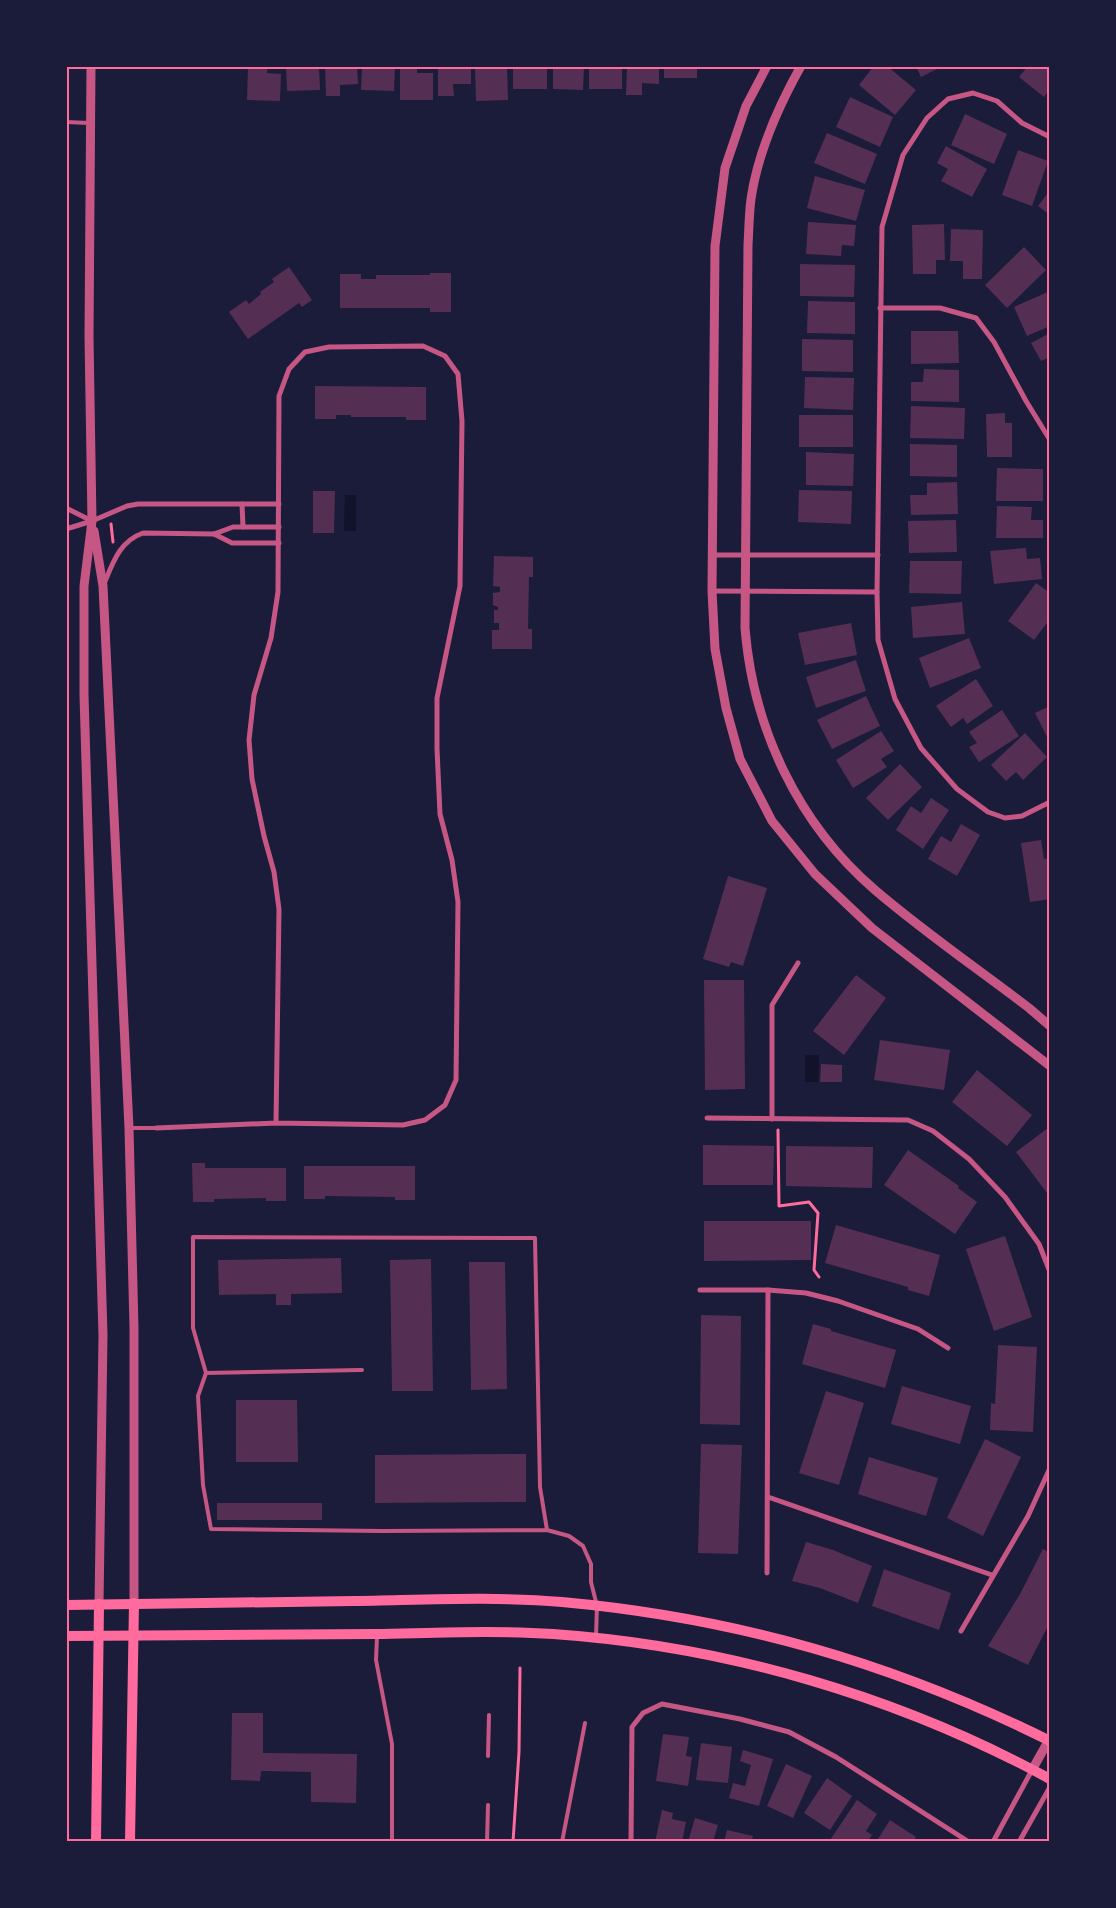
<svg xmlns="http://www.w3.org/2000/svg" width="1116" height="1908" viewBox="0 0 1116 1908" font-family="Montserrat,sans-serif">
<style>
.water{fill:#12122b}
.building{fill:#542f53}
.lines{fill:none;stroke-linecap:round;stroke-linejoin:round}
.path{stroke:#ff6b9d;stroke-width:3}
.service{stroke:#c65784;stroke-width:4}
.minor{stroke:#c65784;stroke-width:5}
.tertiary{stroke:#c65784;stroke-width:9}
.secondary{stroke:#ff6b9d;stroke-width:10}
.neatline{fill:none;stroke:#ff6b9d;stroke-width:2}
</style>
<rect width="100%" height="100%" fill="#1b1b3a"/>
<g class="water">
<polygon points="345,495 356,495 356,531 344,531"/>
<polygon points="805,1055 819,1055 818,1082 805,1082"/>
</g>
<g class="building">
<polygon points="248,66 268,66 267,73 281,74 280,101 247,100"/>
<polygon points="286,66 319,66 320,90 287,91"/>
<polygon points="325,66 357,66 358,84 340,85 340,96 326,96"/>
<polygon points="362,66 395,66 394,91 361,90"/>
<polygon points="400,66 417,66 417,73 433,73 433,100 400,100"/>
<polygon points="438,66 471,66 471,84 453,84 454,96 438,96"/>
<polygon points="475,66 507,66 508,100 476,101"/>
<rect x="513" y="66" width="34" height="23"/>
<polygon points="553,66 584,66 583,90 553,89"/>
<rect x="589" y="66" width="33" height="23"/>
<polygon points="627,66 659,66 659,84 642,83 642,95 626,95"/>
<rect x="664" y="66" width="33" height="12"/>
<polygon points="874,66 887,66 916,90 895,115 859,85"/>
<polygon points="916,66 943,66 921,77"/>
<polygon points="1028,66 1050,66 1050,89 1044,97 1019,77"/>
<polygon points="850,97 893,117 880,147 836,127"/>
<polygon points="965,114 1007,134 994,164 951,145"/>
<polygon points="827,133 877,154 865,184 814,163"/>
<polygon points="946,146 987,169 972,197 941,181 948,169 937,163"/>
<polygon points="1018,150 1048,161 1032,206 1002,195"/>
<polygon points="815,176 865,190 856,221 807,208"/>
<polygon points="1050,190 1050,215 1038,206"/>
<polygon points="808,222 856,225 854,246 842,245 841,256 806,254"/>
<polygon points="944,224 945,260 936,260 936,274 913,274 912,225"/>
<polygon points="951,229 983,230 982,279 963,279 963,261 950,261"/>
<polygon points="1024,247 1046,270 1007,308 985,285"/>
<polygon points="800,264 855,265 854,297 800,296"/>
<polygon points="289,267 312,300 302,307 299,303 248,339 229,312 246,300 249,304 261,294 260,292 274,282 272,279"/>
<polygon points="430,273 451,273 451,312 430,312 430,308 340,308 340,274 361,274 361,279 376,279 376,275 430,275"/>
<polygon points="1050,291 1050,326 1027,336 1014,307"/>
<polygon points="808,301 855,302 855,334 807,333"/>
<polygon points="911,331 958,331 959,363 911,364"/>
<polygon points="1050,333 1050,357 1041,361 1031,343"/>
<polygon points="802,339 853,340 853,372 802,371"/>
<polygon points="924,369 959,370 959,402 911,401 911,382 923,382"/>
<polygon points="805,377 854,378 853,410 804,408"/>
<polygon points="315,386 426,387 426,420 406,420 406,417 351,417 351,415 336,415 336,419 315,419"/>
<polygon points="911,406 965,408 964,439 910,438"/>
<polygon points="1005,413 1005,423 1012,423 1012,457 987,457 986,414"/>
<rect x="799" y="415" width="54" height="32"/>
<polygon points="910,444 957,445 957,477 910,476"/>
<polygon points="806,452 854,454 853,486 806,485"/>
<polygon points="997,468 1043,469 1043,501 996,501"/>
<polygon points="957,482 958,514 911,515 910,495 927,495 927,483"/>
<polygon points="799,490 852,491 851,524 798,522"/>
<polygon points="313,491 335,491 334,533 313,533"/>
<polygon points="997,506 1032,507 1031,520 1043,520 1043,538 996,538"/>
<polygon points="956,520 957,552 909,553 908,521"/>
<polygon points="1026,548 1027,559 1040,558 1042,579 994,584 990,551"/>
<polygon points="494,556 533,557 533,577 529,577 528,629 532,629 532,649 492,649 492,630 499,630 499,623 494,623 494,610 498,610 498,607 493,605 493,593 500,592 500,587 493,586"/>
<polygon points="910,561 962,561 961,594 909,593"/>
<polygon points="1036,583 1050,593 1050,619 1034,640 1008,621"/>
<polygon points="962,602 965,634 913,638 911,607"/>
<polygon points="851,623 857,655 805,665 798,633"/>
<polygon points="969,638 981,668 930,688 919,658"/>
<polygon points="856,660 866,691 816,708 806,677"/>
<polygon points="976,679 993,706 967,724 963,718 951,727 936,706"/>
<polygon points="866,696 880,726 832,749 817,720"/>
<polygon points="1050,706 1050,743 1035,713"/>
<polygon points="1002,710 1019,736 979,762 969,747 977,743 969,732"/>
<polygon points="881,731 894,751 881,759 887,767 853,788 836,760"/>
<polygon points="1025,733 1047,757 1023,780 1016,772 1006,781 991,765"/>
<polygon points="900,764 922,787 888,820 866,798"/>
<polygon points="931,798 949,810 923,849 896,830 911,806 921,813"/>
<polygon points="961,824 980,835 957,876 928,859 941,836 951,842"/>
<polygon points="1041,840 1044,859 1050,858 1050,899 1030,902 1021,843"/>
<polygon points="728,876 767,888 743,966 731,962 729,967 703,959"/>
<polygon points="856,975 886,998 844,1055 813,1031"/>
<polygon points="704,980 744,980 745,1089 705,1090"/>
<polygon points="880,1040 950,1050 944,1090 874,1080"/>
<polygon points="821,1064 842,1065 842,1082 820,1082"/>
<polygon points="977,1070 1032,1115 1007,1146 952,1102"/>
<polygon points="1048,1128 1050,1131 1050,1197 1016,1152"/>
<polygon points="703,1145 774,1146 773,1185 703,1185"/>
<polygon points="786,1146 873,1147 872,1188 786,1186"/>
<polygon points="908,1150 959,1186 958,1188 977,1202 955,1234 884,1185"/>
<polygon points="192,1163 205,1163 205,1168 286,1168 286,1201 266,1201 266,1198 214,1199 214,1202 193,1202"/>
<polygon points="304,1166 415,1166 415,1200 395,1200 395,1197 325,1196 325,1199 304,1199"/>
<polygon points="704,1221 811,1221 811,1260 704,1261"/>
<polygon points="836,1225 940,1255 929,1296 908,1290 908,1287 825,1263"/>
<polygon points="1005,1236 1032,1317 994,1331 966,1249"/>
<polygon points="341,1258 342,1293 291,1294 291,1305 276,1305 276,1294 219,1295 218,1260"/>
<polygon points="431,1259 433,1391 392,1391 390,1260"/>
<polygon points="469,1262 505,1262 507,1389 471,1390"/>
<polygon points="701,1315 741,1316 740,1425 700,1424"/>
<polygon points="813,1324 831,1329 831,1331 896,1350 885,1388 802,1364"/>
<polygon points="998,1345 1037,1347 1033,1432 990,1430 991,1403 995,1404"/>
<polygon points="902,1386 971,1406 960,1444 891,1424"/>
<polygon points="826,1391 864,1403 839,1485 799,1473"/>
<polygon points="236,1400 297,1400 298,1462 236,1462"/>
<polygon points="985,1439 1021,1457 983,1536 947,1518"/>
<polygon points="701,1444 742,1445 738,1554 698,1553"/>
<polygon points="526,1454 526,1502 375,1503 375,1455"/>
<polygon points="869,1457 938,1478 926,1516 858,1494"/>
<rect x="217" y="1503" width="105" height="17"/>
<polygon points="806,1542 833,1550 872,1566 858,1603 820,1588 792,1581"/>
<polygon points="1043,1549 1050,1553 1050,1622 1028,1665 988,1646 1020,1594"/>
<polygon points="884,1569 951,1593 939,1630 872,1606"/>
<polygon points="232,1713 263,1713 263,1753 357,1754 356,1803 311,1802 311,1772 261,1771 260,1781 231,1780"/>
<polygon points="663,1734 689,1737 686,1756 692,1757 688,1786 656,1781"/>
<polygon points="701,1743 732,1747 728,1783 696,1780"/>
<polygon points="743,1750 773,1759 759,1806 729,1798 733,1783 745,1786 751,1765 740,1761"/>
<polygon points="786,1764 812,1776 793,1818 767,1806"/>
<polygon points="827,1778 852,1796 830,1830 804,1813"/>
<polygon points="857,1800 877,1814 866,1831 872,1835 867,1842 832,1842 830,1840"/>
<polygon points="662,1810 673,1813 672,1819 686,1822 682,1842 655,1842"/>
<polygon points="695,1818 718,1825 713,1842 688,1842"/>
<polygon points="890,1820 916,1837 913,1842 876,1842"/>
<polygon points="727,1830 753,1836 751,1842 724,1842"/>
</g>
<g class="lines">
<g class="path">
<polyline points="111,524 113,542"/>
<polyline points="778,1130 779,1206 809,1202 818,1213 814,1270 819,1277"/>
<polyline points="513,1842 519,1752 520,1668"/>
</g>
<g class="service">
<polyline points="66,122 89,123"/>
<polyline points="130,1128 156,1128"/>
<polyline points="206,1373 362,1370"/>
<polyline points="547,1530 540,1487 535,1238 193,1237 193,1328 206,1373 198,1396 203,1485 211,1529 382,1531 547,1530 569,1536 583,1546 591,1564 591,1582 597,1606 596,1636"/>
<polyline points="377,1636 376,1660 392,1744 392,1842"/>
<polyline points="488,1756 489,1715"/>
<polyline points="487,1842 488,1805"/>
<polyline points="562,1842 585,1723"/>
</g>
<g class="minor">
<polyline points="1050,137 1022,123 997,101 973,93 948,99 927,118 903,155 882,227 877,592 878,640 895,699 921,748 957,789 988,812 1005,818 1022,816 1050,802"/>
<polyline points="880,308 940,308 976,318 994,342 1026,401 1050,440"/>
<polyline points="242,504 243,527"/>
<polyline points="66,508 92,521"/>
<polyline points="66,529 92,521 127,506 138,504 279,504"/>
<polyline points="214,534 232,543 279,543"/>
<polyline points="713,555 878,555"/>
<path d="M104,584c9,-22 16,-43 39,-51l71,1 19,-7h46"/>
<polyline points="712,591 877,592"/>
<polyline points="707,1118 908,1120 933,1131 969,1159 1005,1197 1039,1244 1050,1272"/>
<polyline points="772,1119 772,1005 798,963"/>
<polyline points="156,1128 276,1123 279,909 274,872 264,836 252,779 249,740 254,695 271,638 278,592 279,396 289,369 305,352 329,347 423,346 445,356 458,374 462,421 460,586 437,698 437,749 440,814 452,860 458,902 456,1080 445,1105 425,1120 403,1125 276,1123"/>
<polyline points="700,1290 768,1290 806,1293 838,1301 918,1329 948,1348"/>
<polyline points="768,1497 992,1575"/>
<polyline points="767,1573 768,1290"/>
<polyline points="961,1631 1028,1516 1050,1468"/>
<polyline points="631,1842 632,1727 643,1713 662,1704 740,1719 789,1732 836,1757 969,1842"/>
<polyline points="993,1842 1032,1770"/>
<polyline points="1019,1842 1050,1787"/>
</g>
<g class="tertiary">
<polyline points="91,66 89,336 92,521 84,586 84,695 103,1335 99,1604"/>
<polyline points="767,66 746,106 725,168 715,246 712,591 715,649 726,708 740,759 772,821 815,874 872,928 1050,1066"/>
<path d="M801,66c-23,41 -43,85 -50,133 -2,15 -2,30 -3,46l-3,383c8,100 53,196 130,262 49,42 103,79 154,118l21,18"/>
<polyline points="94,531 103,586 129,1128 134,1328 134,1603"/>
<polyline points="1032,1770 1050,1738"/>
</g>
<g class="secondary">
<path d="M66,1605c96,-2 192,-3 288,-4 69,-1 139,-5 208,1 175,16 331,61 488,139"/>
<path d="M66,1636c103,0 206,-1 309,-2 59,-1 118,-4 178,0 173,12 344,62 497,145"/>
<polyline points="96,1842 99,1604"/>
<polyline points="130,1842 134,1603"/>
</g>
</g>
<rect width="1116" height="1908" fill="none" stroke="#1b1b3a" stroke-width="135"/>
<rect x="68" y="68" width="980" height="1772" class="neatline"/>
</svg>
